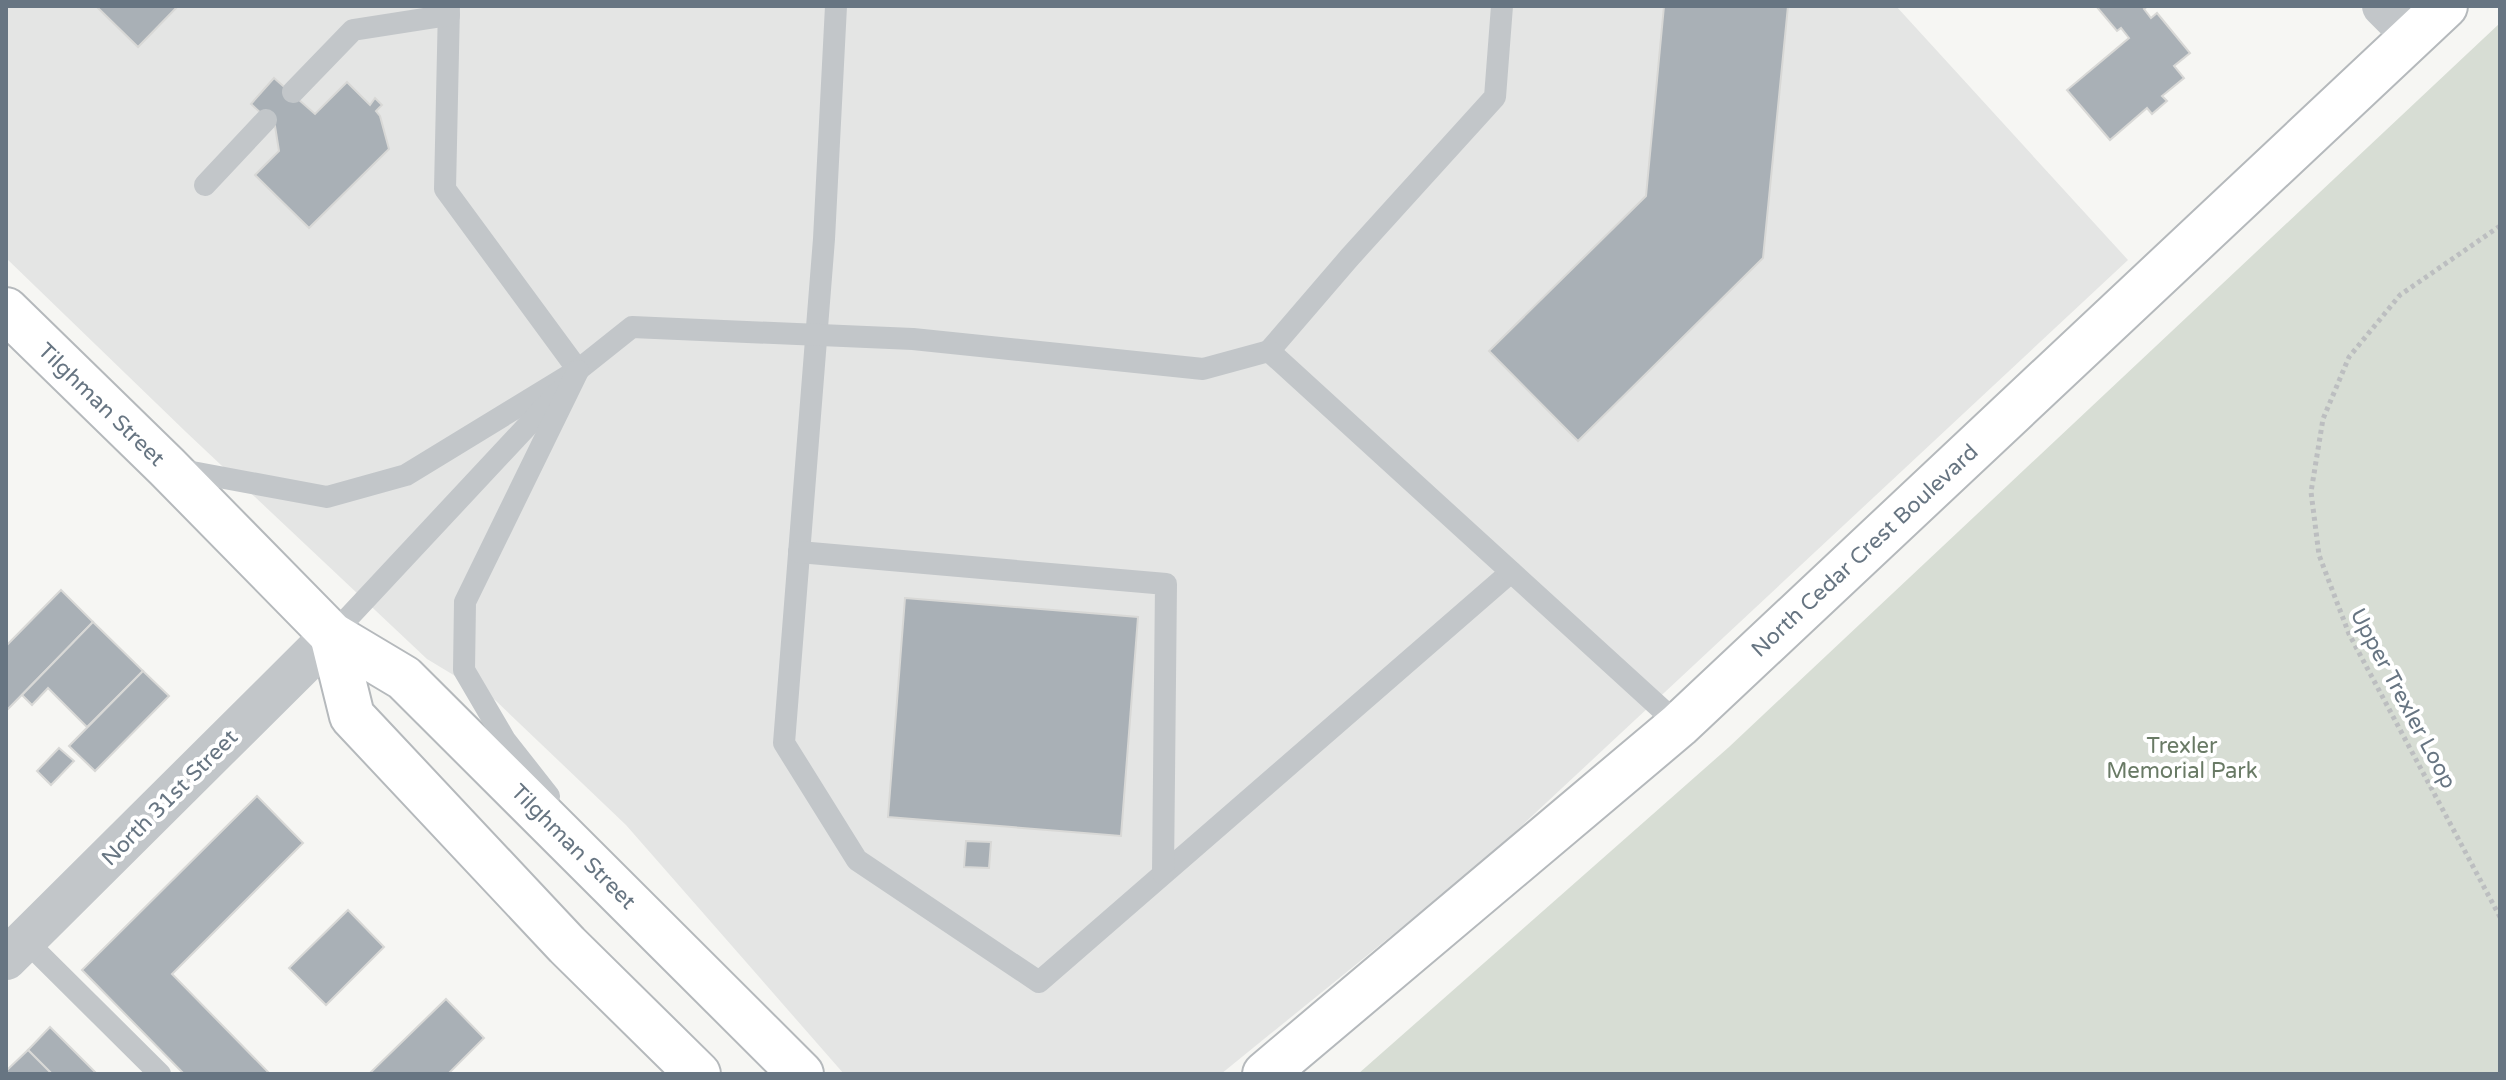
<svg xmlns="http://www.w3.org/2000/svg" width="2506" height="1080" viewBox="0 0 2506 1080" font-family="'Varela Round',sans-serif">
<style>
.built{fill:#e4e5e4}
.green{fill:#d7ddd4}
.building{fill:#a9b0b6;stroke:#d8d8d6;stroke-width:2}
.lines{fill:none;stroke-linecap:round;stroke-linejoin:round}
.primary-casing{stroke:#b5b9bc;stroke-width:48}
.path{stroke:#bcbec0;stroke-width:5;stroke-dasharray:4 4;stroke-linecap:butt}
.lane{stroke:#c2c6c9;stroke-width:22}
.street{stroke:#c2c6c9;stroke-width:42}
.primary{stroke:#fff;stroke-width:44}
.labels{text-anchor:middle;stroke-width:8;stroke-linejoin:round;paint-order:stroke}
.street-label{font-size:22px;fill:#677582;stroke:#fff}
.park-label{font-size:22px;fill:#697a65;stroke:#fff}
</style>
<rect width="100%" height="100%" fill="#f6f6f3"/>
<polygon class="built" points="6,6 1896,6 2128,260 1486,859 1221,1074 844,1074 626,825 495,700 427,659 186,432 6,258"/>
<polygon class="green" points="2500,23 2500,1074 1358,1074 1729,747"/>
<g class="building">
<polygon points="96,6 178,6 138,47"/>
<polygon points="1664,6 1788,6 1763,258 1578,441 1489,351 1646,196"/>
<polygon points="2096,6 2148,6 2144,9 2151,18 2157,13 2190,53 2174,66 2184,78 2162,96 2167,101 2152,114 2147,108 2110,140 2067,90 2129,38 2121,28 2117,31"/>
<polygon points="274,78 315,114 347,82 370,105 375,98 382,105 376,111 380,116 389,149 309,228 255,175 279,151 275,126 251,104"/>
<polygon points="61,590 93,622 6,711 6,646"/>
<polygon points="905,598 1138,617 1121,836 888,817"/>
<polygon points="93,622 143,671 87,727 48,688 32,705 22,695"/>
<polygon points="143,671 169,696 95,771 69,746"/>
<polygon points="59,748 74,761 51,785 37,771"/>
<polygon points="257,796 303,843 172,974 270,1074 184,1074 82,970"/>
<polygon points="966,841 991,842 989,868 964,867"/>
<polygon points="348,910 384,947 326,1005 289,968"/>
<polygon points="446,999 484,1038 448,1074 369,1074"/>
<polygon points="50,1027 97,1074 52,1074 28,1050"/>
<polygon points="28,1050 52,1074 9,1074 6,1071"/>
</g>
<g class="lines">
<defs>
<g id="primary">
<polyline points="6,310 167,467 332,635 404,678 801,1074"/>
<polyline points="332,635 352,716 567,945 698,1074"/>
<polyline points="1265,1074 1679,725 2445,6"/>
</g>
</defs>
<use href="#primary" class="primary-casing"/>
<polyline class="path" points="2500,226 2400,295 2349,357 2323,419 2311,492 2319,555 2349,634 2500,917"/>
<g class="lane">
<polyline points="449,6 445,189 578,370"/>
<polyline points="836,6 824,239 784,743 857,860 1039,982 1511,572"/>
<polyline points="293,92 353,30 449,15"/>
<polyline points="205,185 266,120"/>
<polyline points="1269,351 1349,258 1495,97 1502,6"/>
<polyline points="176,469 327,497 406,475 578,370 632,327 913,339 1203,369 1269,351 1679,725"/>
<polyline points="799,552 1166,584 1163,873"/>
<polyline points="332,635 559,392"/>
<polyline points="549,796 505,740 464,670 465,602 578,371"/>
<polyline points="25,940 160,1074"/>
</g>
<g class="street">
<polyline points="2383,6 2413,36"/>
<polyline points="6,959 332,635"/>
</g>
<use href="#primary" class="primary"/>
</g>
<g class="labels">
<g class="street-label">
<text transform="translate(102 404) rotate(44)" y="8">Tilghman Street</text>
<text transform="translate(1864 550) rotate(-43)" y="8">North Cedar Crest Boulevard</text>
<text transform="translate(2404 698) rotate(62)" y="8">Upper Trexler Loop</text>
<text transform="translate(169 797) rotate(-45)" y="8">North 31st Street</text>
<text transform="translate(574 846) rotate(45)" y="8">Tilghman Street</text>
</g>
<g class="park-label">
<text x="2182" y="753">Trexler<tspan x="2182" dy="25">Memorial Park</tspan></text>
</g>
</g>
<rect width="2506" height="1080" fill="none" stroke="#677582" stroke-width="16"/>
</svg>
